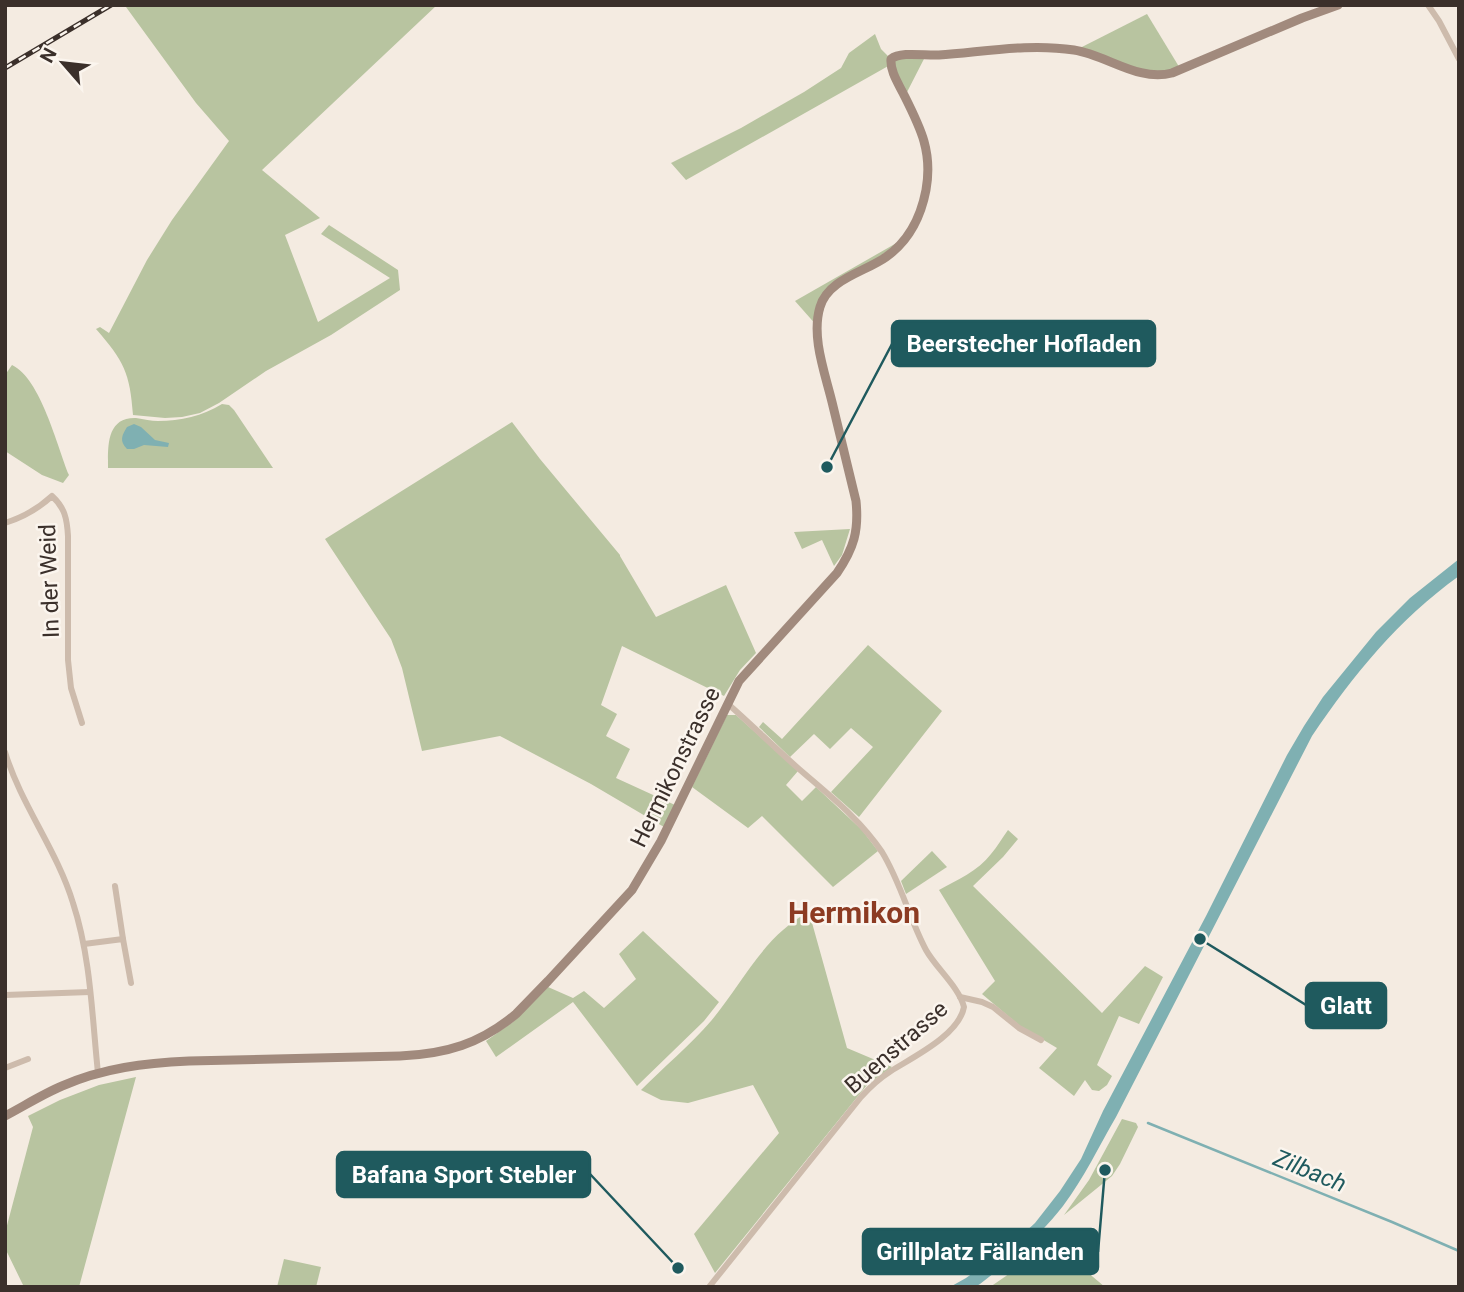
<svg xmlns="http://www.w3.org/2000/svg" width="1464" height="1292" viewBox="0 0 1464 1292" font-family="Roboto,sans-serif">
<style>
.green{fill:#b8c4a0}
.water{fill:#7fb0b2}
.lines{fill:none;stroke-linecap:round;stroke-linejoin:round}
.stream{stroke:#7fb0b2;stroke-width:2.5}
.street{stroke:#cdbbac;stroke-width:6}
.secondary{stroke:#a18a7d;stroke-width:9}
.rail-casing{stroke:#3b302b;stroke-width:5}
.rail{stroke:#fbf5ee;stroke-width:2.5;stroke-dasharray:8;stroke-linecap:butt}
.labels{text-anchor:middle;stroke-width:5;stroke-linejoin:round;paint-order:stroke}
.street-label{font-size:23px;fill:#3b302b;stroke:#fbf5ee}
.water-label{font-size:24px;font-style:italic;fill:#1f5a5e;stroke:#fbf5ee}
.district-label{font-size:30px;font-weight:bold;fill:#8c3b22;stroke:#fbf5ee}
.leader{fill:none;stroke:#1f5a5e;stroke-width:2.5}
.callout-dot{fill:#1f5a5e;stroke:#fbf5ee;stroke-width:2.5}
.callout{fill:#1f5a5e;stroke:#1f5a5e;stroke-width:2.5}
.callout-label{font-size:24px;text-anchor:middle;font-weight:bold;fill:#fff}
</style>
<rect width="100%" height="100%" fill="#f4ebe1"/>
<g class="green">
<path d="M130,5h307l-175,165 58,48 -35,17 33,87 72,-44 -69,-44 8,-9 69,45 2,20 -69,45 -65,36 -47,32 -19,10 -18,4 -17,1 -32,-3c-3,-42 -9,-54 -37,-86l4,-2 9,6 38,-73 25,-40 57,-79 -33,-38 -62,-85 -8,-11z"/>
<polygon points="1147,14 1181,70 1162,76 1076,50"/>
<polygon points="875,34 881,49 891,59 926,55 905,96 890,65 686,180 671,163 741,128 804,92 841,68 849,53"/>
<polygon points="907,237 829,292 818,327 795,301"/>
<path d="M12,365c29,14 45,81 57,110l-6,8 -21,-8 -37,-24v-76z"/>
<path d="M222,404l7,1 5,5 39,58h-165c0,-21 -2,-51 28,-50 8,1 15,3 22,3 23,0 44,-5 64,-17z"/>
<polygon points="512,422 540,459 620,555 620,556 656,617 726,585 756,653 740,670 724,696 622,646 601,705 617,714 606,736 630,749 616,778 675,805 664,827 591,784 500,736 422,751 402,668 391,639 325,539"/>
<polygon points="850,529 842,555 834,566 822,540 802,549 794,532"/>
<polygon points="868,645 942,711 859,817 831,792 873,747 851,728 830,749 814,734 790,757 759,727 763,722 782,739"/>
<polygon points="727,715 736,715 798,771 786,785 802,801 816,787 862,830 878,851 833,887 762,816 748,828 692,787"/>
<path d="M1008,830l10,9 -15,18 -30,29 129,127 43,-47 18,11 -24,47 -20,-8 -22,49 15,11 -5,9 -8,6 -7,-1 -7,-10 -11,16 -35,-28 18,-20 -37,-22 -38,-32 13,-13 -56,-91c18,-10 39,-19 52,-36 6,-7 11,-16 17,-24z"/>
<polygon points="932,851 947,867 906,894 901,881"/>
<path d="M809,912l38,136 45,19 -25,18 -152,188 -21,-39 85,-101 -26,-48 -65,18 -27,-3 -20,-10c22,-22 50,-46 70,-69 31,-37 53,-86 98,-109z"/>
<polygon points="643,931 719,1002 704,1021 637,1086 573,1002 496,1057 486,1041 513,1022 548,987 573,998 584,991 604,1008 636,979 619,954"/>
<polygon points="136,1077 79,1287 24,1287 5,1248 5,1233 33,1127 28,1116 60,1100 99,1085"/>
<polygon points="1122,1119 1136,1123 1138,1127 1120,1164 1112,1176 1064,1215 1089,1180"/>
<polygon points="1046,1242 1061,1250 1105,1287 990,1287 1006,1276"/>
<polygon points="284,1259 321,1267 316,1287 277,1287"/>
</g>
<g class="water">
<path d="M134,424l7,3 14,13 14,3 -1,4 -24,-2 -10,4h-7c-8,-8 -5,-14 0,-22z"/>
<path d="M1459,559v17c-61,44 -105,98 -147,160l-196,381c-17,29 -32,61 -53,89 -23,30 -53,55 -83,78l-5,3h-25l16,-9 44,-32 25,-23 25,-32 21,-32 22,-48 103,-195 81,-161 17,-29 19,-29 53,-65 34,-34z"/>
</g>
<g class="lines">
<polyline class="stream" points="1148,1123 1392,1222 1459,1251"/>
<g class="street">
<polyline points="1428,5 1439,21 1459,59"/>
<path d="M5,523c19,-6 33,-14 47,-27 13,12 15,23 16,40v124l3,28 11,35"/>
<path d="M5,752c16,53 52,98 68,151 18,55 19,114 25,170"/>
<polyline points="115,886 123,939"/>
<polyline points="84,944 123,939 131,983"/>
<polyline points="5,995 90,992"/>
<polyline points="960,997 982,1002 993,1007 1019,1028 1041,1040"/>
<polyline points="5,1068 28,1059"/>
<path d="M709,1287l152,-190c9,-10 19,-19 30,-26 22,-14 68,-36 73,-64 -5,-20 -28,-39 -38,-57 -17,-32 -25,-67 -44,-98 -22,-33 -53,-57 -83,-83 -24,-21 -47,-44 -71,-65"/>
</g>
<path class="secondary" d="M5,1116c19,-10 38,-22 57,-30 41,-18 83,-23 127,-25l211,-5c46,-2 80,-12 116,-42l32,-33 84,-91 29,-49 78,-160 98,-108c17,-25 22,-42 19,-72 -8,-33 -16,-66 -24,-99 -7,-29 -21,-65 -12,-95 8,-28 45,-35 66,-50 23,-16 35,-41 40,-67 7,-39 -6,-63 -23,-97 -5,-10 -13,-22 -12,-34 10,-8 35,-3 48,-4 44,-3 90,-12 135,-5 33,5 64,32 98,23l130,-55 36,-13"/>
<defs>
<polyline id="rail" points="5,68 111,5"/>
</defs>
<use href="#rail" class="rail-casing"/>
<use href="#rail" class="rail"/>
</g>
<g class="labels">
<g class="street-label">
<text transform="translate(49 581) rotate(-92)" y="8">In der Weid</text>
<text transform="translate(675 767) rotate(-64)" y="8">Hermikonstrasse</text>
<text transform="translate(896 1047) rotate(-41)" y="8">Buenstrasse</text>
</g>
<g class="water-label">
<text transform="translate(1310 1171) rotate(22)" y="8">Zilbach</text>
</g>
<g class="district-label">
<text x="854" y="923">Hermikon</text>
</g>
</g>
<path class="leader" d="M827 467L892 344M1200 939L1306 1005M678 1268L590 1174M1105 1170L1098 1252"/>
<g class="callout-dot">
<circle cx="827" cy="467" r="7"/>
<circle cx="1200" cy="939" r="7"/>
<circle cx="678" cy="1268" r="7"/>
<circle cx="1105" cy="1170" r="7"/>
</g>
<g class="callout">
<rect x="892" y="321" width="263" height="45" rx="7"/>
<rect x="1306" y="983" width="80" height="45" rx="7"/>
<rect x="337" y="1152" width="253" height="45" rx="7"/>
<rect x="863" y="1229" width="235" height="45" rx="7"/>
</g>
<g class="callout-label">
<text x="1024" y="352">Beerstecher Hofladen</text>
<text x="1346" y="1014">Glatt</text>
<text x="464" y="1183">Bafana Sport Stebler</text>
<text x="980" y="1260">Grillplatz Fällanden</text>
</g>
<rect width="1464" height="1292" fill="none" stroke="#3b302b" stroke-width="14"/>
<g transform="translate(63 63) rotate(298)" stroke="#fbf5ee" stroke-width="5" paint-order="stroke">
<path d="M0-5L12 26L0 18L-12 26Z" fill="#3b302b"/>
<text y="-10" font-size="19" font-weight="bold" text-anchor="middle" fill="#3b302b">N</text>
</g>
</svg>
